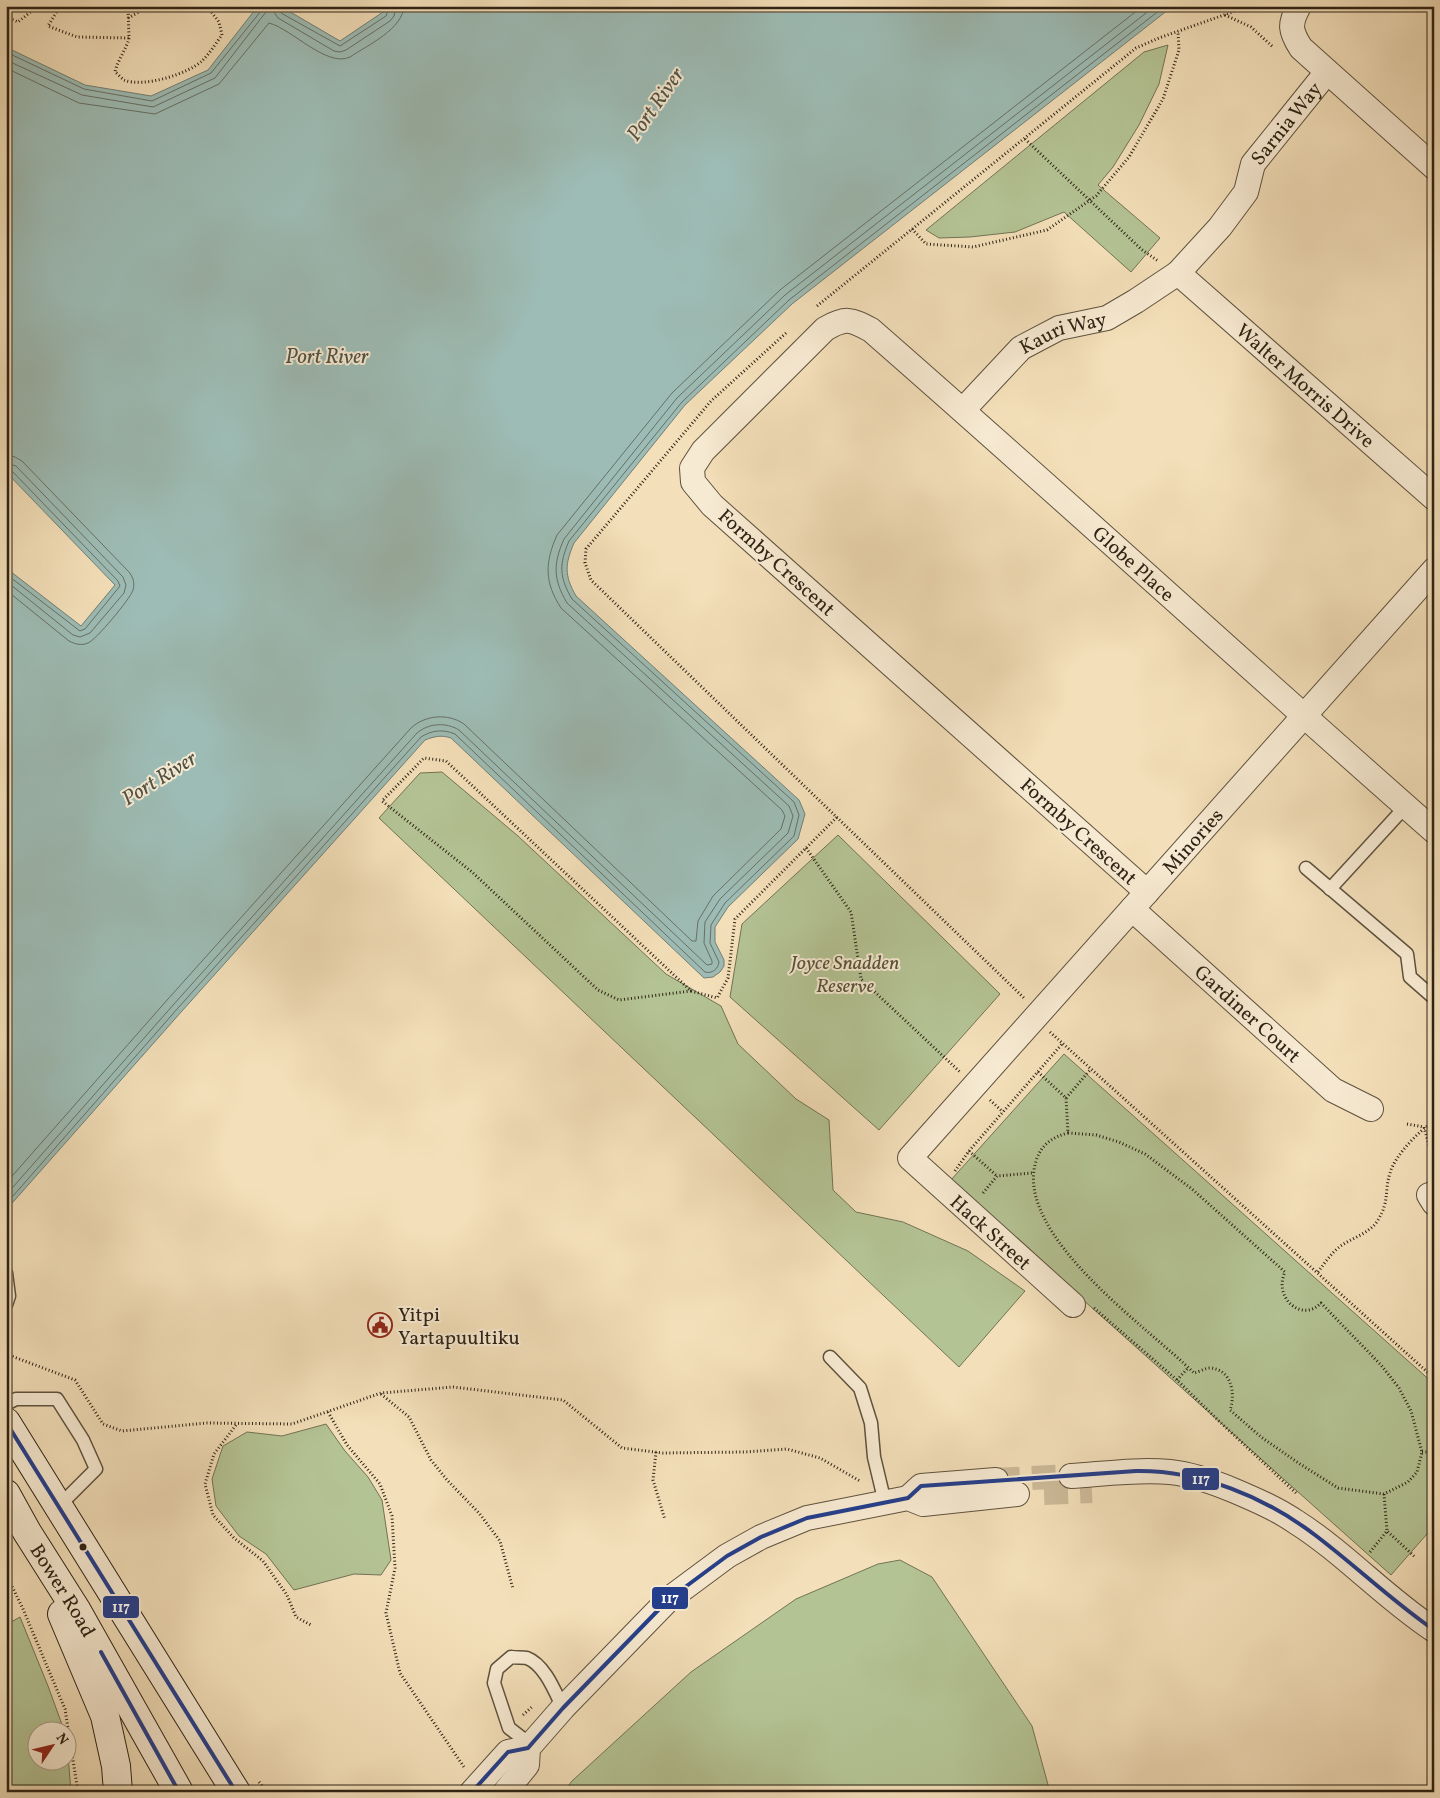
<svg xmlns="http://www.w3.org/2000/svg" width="1440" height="1798" viewBox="0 0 1440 1798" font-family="Vollkorn,serif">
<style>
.green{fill:#b4c394;stroke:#717354}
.water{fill:#9dbcb5;stroke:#717f75}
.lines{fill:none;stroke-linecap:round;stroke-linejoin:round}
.shore{stroke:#667065;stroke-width:1}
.minor-tunnel{stroke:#ccb998;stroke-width:24;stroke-dasharray:24 12;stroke-linecap:butt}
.service-casing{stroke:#5f523e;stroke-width:15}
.minor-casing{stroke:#5f523e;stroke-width:26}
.secondary-casing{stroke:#2e2315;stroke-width:30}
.path{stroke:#2e2315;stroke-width:3;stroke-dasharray:1 2.5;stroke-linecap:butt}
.service{stroke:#f7ead2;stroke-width:12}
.minor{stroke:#f7ead2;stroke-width:24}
.secondary{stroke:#f7ead2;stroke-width:28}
.bus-1-casing{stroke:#f7ead2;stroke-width:8}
.bus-1{stroke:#243e8c;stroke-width:4}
.bus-dot{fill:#2e2315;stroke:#f7ead2;stroke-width:2}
.labels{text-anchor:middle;stroke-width:4;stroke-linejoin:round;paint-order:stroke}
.street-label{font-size:20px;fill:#2e2315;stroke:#f7ead2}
.park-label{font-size:20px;font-style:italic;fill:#56533b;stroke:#f7ead2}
.poi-label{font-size:20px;fill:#2e2315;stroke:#f7ead2;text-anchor:start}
.water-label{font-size:21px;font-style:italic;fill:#4f5145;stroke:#f7ead2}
.line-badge{stroke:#f7ead2;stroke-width:2}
.badge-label{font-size:14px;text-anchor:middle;font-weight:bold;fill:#fff}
</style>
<rect width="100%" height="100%" fill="#f3dfb9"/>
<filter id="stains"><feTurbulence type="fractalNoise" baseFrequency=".004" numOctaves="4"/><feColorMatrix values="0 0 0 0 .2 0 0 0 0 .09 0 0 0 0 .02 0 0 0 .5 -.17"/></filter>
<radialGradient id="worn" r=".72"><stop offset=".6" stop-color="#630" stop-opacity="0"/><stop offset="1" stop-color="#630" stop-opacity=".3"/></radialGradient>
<g class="green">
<polygon points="1168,45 1159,84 1139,125 1113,167 1098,185 1160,238 1131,272 1064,212 1015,232 970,237 939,238 926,230 1144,52"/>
<polygon points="442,772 518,836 666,974 721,1006 738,1044 796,1099 829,1120 833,1190 856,1212 903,1222 968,1251 1025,1291 959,1367 379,818 420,773"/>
<polygon points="838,835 1000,994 879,1130 730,997 742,924"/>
<polygon points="1064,1054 1434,1384 1434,1526 1391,1575 950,1181"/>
<polygon points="326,1424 345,1451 368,1477 382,1500 391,1560 381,1575 354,1574 294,1590 266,1554 239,1536 216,1506 212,1479 223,1446 247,1432 282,1436"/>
<polygon points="900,1560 932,1577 1032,1726 1050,1792 564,1792 572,1781 691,1672 796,1599 878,1564"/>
<polygon points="20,1617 48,1686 64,1730 38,1730 38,1760 68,1760 68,1755 71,1792 6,1792 6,1625"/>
</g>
<path class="water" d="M258,6h22l60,35 43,-29 2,-6h788l-381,298 -107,101 -111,138c-9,21 -10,32 2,53l223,204 6,14 -7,25 -70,68 -13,20v15l9,18v6l-4,6 -7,5 -9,1 -253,-240c-9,-3 -16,-2 -26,2l-243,271 -176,199v-642l75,58 34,-41 -109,-113v-426l6,4 73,35 66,11 57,-26z"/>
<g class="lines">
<g class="shore">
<polyline points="279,6 281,13 340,46 386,16 390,6"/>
<polyline points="6,52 84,89 152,101 211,73 261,11 262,6"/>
<polyline points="6,60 82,95 153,107 215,78 269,8 272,9 278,18 334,51 340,52 346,50 390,21 394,16 396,6"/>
<path d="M6,68l73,35 76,11 64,-30 50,-61c23,6 58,45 81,34 18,-12 53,-28 54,-51"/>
<path d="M6,455l9,2 7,4 107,111c4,5 6,11 4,18 -2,8 -38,51 -45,53 -7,3 -13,1 -19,-2l-63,-51"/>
<polyline points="6,463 16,466 123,577 126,585 124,593 90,633 80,637 73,635 6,581"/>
<polyline points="6,469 12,471 118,581 120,586 85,629 80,631 6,574"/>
<path d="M6,1183l162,-184 243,-271c14,-13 37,-15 53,-4l228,217h4l2,-20 15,-25 68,-67 4,-13 -3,-6 -221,-202c-17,-26 -16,-46 -4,-73l115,-142 108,-103 363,-284"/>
<path d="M6,1195l168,-191 243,-271c12,-10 29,-11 42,-3l248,235 5,-1v-3l-8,-18 1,-21 15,-23 68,-66 5,-17 -4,-10 -222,-203c-14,-24 -14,-39 -3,-64l113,-141 108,-103 370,-289"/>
<path d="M6,1204l172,-196 243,-271c11,-7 22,-8 34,-3l250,238c7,2 13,-3 14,-10l-9,-19 1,-18 14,-22 69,-67 5,-21 -5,-13 -222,-203c-13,-22 -13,-35 -3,-58l113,-139 107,-102 376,-294"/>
</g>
<g class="minor-tunnel">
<polyline points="996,1480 1071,1476"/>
<polyline points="1044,1493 1092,1491"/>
</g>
<defs>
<g id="service">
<polyline points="1306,868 1407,954 1410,977 1434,998"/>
<polyline points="1330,889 1406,806"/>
<polyline points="6,1273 9,1296 6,1305"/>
<polyline points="830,1357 860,1388 871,1423 874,1457 885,1503"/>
<polyline points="6,1404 16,1399 57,1399 83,1440 96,1469 58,1507"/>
<path d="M531,1745l-22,-17 -15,-45 3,-14 14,-12c5,1 12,0 16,1 18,7 28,34 36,50"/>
</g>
<g id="minor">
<path d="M1299,6c-10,18 -9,25 2,42l133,119"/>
<path id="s1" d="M1178,273l256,225"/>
<path id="s2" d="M963,410l58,-62 38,-20 48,-10 29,-17 42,-28 42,-46 26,-35 7,-28 74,-92"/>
<path id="s3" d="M1147,892l-435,-387 -19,-23 -1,-14 11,-17 122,-122c21,-12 25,-10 46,1 189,165 374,335 563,501"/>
<path id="s4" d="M1132,909l201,181 38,19"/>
<polyline points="1429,1195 1434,1203"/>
<path id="s5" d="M1073,1305l-163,-147 524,-588"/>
<path d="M1071,1476c32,-2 66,-7 99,-4 20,2 46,11 65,19 21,9 42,18 61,31 49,31 89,76 138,108"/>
<polyline points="908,1498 921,1486 996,1480"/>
<polyline points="472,1792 508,1752 528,1748"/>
<polyline points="505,1792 527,1765 528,1748 563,1708 669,1599 727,1556 761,1537 807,1518 908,1498 923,1504 1017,1494"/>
</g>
<g id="secondary">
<polyline points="6,1422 236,1792"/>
<path id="s6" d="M6,1494l21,38 50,79 102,181"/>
<polyline points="62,1614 105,1716 116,1766 118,1792"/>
</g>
</defs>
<use href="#service" class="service-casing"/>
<use href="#minor" class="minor-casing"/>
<use href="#secondary" class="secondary-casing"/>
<g class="path">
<polyline points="60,6 48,26 77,37 129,38 128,6"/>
<polyline points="201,6 210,10 216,6"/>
<polyline points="1225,15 1251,27 1273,47"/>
<polyline points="6,17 18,22 38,6"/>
<polyline points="128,18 139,12 144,6"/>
<path d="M129,38c-3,12 -11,21 -14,34 3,2 6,6 9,8 19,8 65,-6 79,-20 7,-7 13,-17 19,-25l-3,-13 -9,-12"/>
<polyline points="1025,139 1141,249 1158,261"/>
<polyline points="912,229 926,244 973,247 1047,230 1096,196 1129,157 1163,99 1179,50 1178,31"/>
<polyline points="817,306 1136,48 1159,38 1238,10 1242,6"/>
<polyline points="786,333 711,401 586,549 585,563 591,580 1024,998"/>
<polyline points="806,848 851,912 861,979 960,1072"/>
<polyline points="691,991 619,1000 598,990 472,872 382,801 424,758 446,761 691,991 717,998 728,978 735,919 838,816"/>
<polyline points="1050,1032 1434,1378"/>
<polyline points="1038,1072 1066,1098 1068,1133"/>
<polyline points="1066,1098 1091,1069"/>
<polyline points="990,1100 1003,1112"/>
<polyline points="1407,1124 1424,1127 1434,1164"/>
<path d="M1068,1133l28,2 23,7 26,12 47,35 93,83c-12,26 17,51 36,31l60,62 18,23 12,23 11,41 -5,20 -9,10 -24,12 -46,-6 -38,-24 -39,-27 -31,-27c6,-17 1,-41 -20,-42 -5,0 -11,4 -16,5 -45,-45 -181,-138 -158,-212 5,-16 16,-24 32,-28z"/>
<polyline points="969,1151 997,1176"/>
<polyline points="955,1171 969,1151 1062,1044"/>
<polyline points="983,1193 997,1176 1032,1173"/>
<path d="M1318,1272c6,-8 12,-17 19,-23 12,-11 32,-14 41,-29 12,-20 6,-28 12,-47 5,-18 29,-42 44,-52"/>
<polyline points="1094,1308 1177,1380 1222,1424 1296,1493"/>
<polyline points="6,1354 75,1380 103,1424 122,1431 207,1423 292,1424 381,1393 453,1387 563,1400 622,1448 663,1453 745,1452 787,1449 820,1458 860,1481"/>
<polyline points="1177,1380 1188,1368"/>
<polyline points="381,1394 409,1417 431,1460 447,1480 479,1513 500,1541 513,1589"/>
<polyline points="328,1412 347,1445 380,1484 392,1516 395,1568 386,1613 400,1673 464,1767"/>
<polyline points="236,1425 214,1454 205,1484 213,1515 234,1538 263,1561 287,1595 296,1617 311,1625"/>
<polyline points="656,1452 653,1480 665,1520"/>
<polyline points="1422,1452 1434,1452"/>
<polyline points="1384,1494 1387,1531"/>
<polyline points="1370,1552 1387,1531 1415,1557"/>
<polyline points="6,1574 23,1609 65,1709 78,1792"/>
<polyline points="523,1715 533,1706"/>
<polyline points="259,1782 267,1792"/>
</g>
<use href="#service" class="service"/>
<use href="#minor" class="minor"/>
<use href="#secondary" class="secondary"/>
<defs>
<g id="bus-1">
<polyline points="6,1422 236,1792"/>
<polyline points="101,1652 179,1792"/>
<path d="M472,1792l36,-40 20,-4 35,-40 106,-109 58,-43 34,-19 46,-19 101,-20 13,-12 215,-15c64,-1 129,26 179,64 41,31 77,66 119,95"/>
</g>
</defs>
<use href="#bus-1" class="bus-1-casing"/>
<use href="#bus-1" class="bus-1"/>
</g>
<defs>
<symbol id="civic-ring" viewBox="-11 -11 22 22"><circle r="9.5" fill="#f7ead2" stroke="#8f2418" stroke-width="1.5"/><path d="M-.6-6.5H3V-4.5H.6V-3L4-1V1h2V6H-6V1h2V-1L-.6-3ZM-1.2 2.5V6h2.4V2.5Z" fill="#8f2418"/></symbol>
</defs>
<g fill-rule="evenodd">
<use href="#civic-ring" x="366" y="1311" width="28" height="28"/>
</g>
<circle class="bus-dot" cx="83" cy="1547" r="4.5"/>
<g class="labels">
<g class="street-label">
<text dy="7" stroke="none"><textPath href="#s2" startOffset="448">Sarnia Way</textPath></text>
<text dy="7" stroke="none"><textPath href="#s2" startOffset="130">Kauri Way</textPath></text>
<text dy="7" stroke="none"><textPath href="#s1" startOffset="170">Walter Morris Drive</textPath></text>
<text transform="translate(777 562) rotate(42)" y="7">Formby Crescent</text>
<text dy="7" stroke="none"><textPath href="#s3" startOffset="1220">Globe Place</textPath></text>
<text transform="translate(1079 831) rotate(42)" y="7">Formby Crescent</text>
<text dy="7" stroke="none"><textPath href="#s5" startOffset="644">Minories</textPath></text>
<text dy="7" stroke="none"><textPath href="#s4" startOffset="156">Gardiner Court</textPath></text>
<text transform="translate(991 1232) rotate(42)" y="7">Hack Street</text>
<text dy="7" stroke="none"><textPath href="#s6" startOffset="112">Bower Road</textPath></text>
</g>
<g class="park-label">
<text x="845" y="969">Joyce Snadden<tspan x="845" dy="23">Reserve</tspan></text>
</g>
<g class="poi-label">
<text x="398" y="1321">Yitpi<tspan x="398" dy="23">Yartapuultiku</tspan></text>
</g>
<g class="water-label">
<text transform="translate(655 104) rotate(-55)" y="7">Port River</text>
<text x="327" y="363">Port River</text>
<text transform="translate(159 778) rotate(-32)" y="7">Port River</text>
</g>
</g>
<g class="line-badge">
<rect x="1181" y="1467" width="39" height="24" rx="5" fill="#243e8c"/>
<rect x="651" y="1586" width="38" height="24" rx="5" fill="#243e8c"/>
<rect x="102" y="1595" width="38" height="24" rx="5" fill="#243e8c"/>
</g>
<g class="badge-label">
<text x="1201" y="1484">117</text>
<text x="670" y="1603">117</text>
<text x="121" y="1612">117</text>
</g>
<rect width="1440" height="1798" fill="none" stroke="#f3dfb9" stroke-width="25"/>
<rect x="8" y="8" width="1425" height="1783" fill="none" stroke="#2e2315" stroke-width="2.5"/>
<rect x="12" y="12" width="1415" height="1773" fill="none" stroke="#2e2315"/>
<g transform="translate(52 1746) rotate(55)"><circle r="24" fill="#f7ead2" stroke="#a79a86"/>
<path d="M0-4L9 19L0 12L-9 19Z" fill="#8f2418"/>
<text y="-8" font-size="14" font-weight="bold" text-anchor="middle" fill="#2e2315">N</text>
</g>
<rect width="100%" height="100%" filter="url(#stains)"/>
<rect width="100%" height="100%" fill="url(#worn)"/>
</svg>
